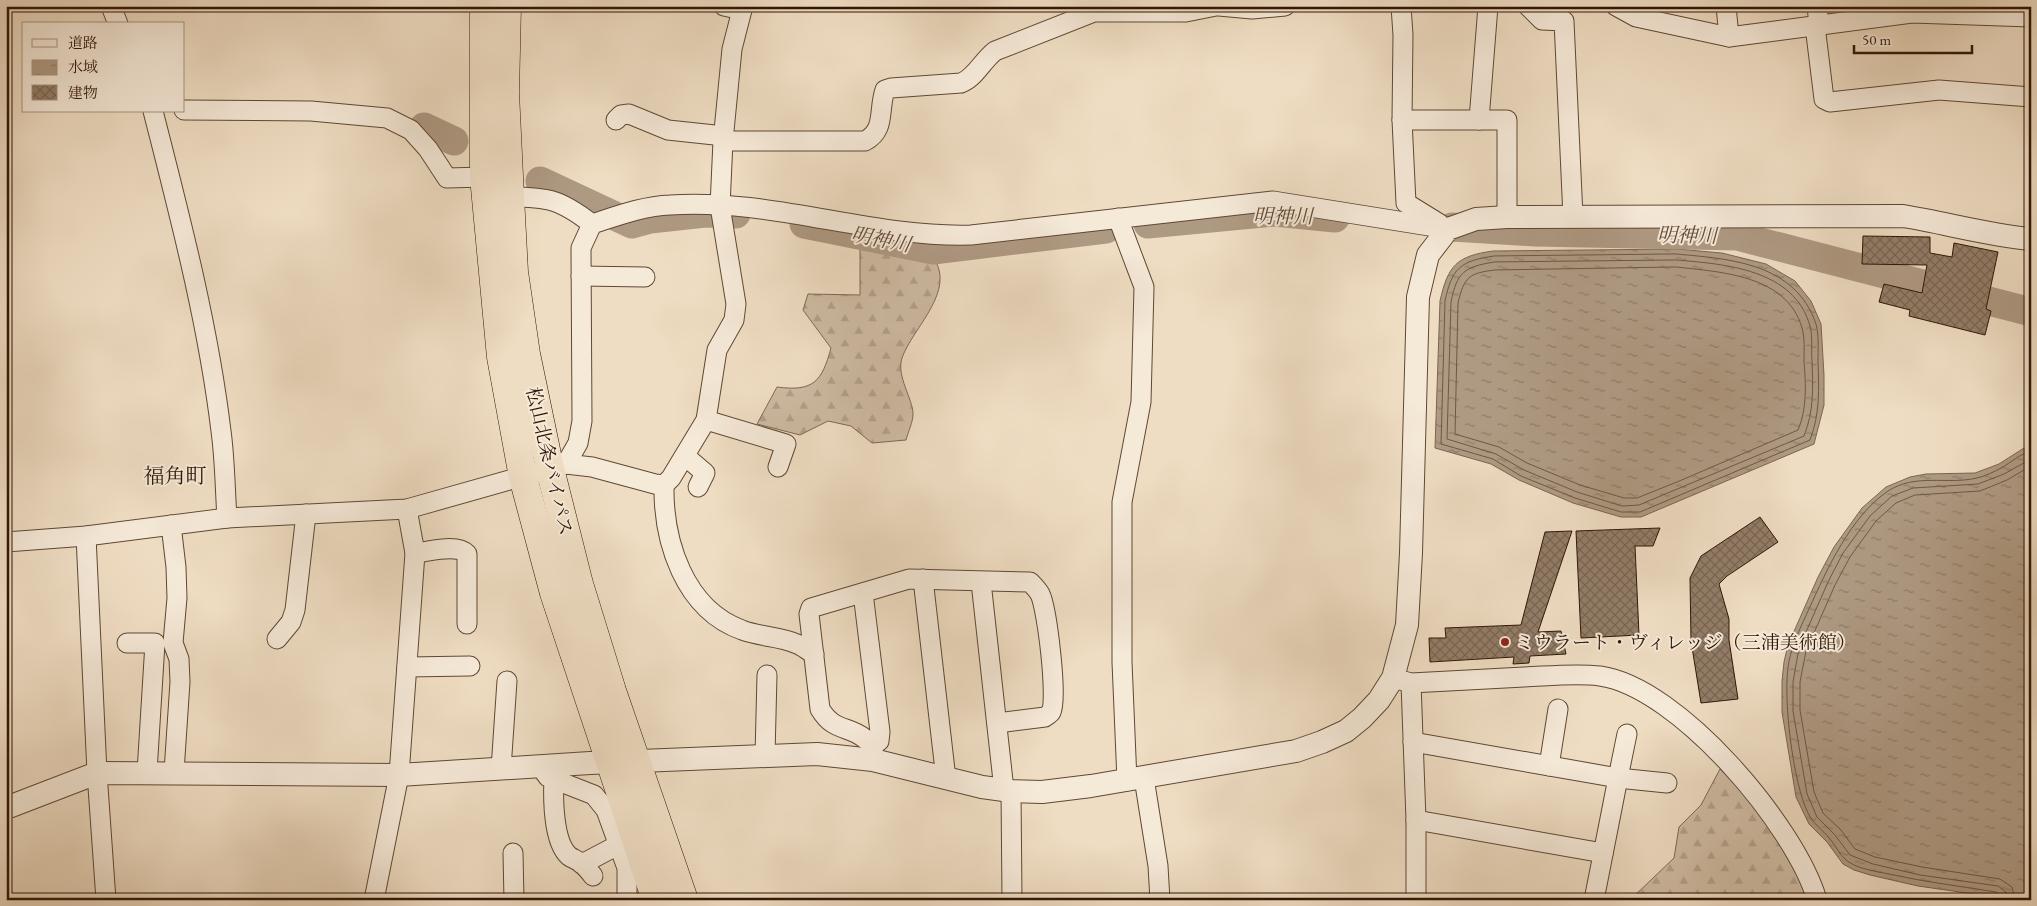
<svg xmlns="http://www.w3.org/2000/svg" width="2037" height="906" viewBox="0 0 2037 906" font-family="'EB Garamond','Noto Serif JP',serif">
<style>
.forest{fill:url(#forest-firs);stroke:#7e6854}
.water{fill:url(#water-ripples);stroke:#7b6550}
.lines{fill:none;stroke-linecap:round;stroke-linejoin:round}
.shore{stroke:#6e5844;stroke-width:1}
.river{stroke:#ae9982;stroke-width:29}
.building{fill:url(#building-cross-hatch);stroke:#2f1605}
.minor-casing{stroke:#5f4834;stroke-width:21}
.tertiary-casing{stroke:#5f4834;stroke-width:24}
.trunk-casing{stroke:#2f1605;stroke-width:29}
.minor{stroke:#f5e9d8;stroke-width:19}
.tertiary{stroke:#f5e9d8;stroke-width:22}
.trunk{stroke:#efddc3;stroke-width:28}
.poi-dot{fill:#8f2418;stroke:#f5e9d8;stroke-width:2}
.labels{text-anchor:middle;stroke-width:4;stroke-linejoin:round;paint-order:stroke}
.street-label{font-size:19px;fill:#2f1605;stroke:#f5e9d8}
.poi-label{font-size:19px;fill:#2f1605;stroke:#f5e9d8;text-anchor:start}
.water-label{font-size:20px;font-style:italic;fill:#624a37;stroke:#f5e9d8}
.quarter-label{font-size:21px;fill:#2f1605;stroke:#f5e9d8}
</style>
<defs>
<pattern id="forest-firs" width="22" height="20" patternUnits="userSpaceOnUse" patternTransform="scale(1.25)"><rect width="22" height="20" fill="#cebba3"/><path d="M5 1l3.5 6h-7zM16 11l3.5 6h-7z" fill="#b1a08b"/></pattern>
<pattern id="water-ripples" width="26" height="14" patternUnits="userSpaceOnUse" patternTransform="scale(1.25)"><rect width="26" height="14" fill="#ae9982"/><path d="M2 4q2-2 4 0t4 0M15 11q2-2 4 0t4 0" fill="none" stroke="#8e7c68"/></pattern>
<pattern id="building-cross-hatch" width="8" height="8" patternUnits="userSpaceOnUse" patternTransform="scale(1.25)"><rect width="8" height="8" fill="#937d68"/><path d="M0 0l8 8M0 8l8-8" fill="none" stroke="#786554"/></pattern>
</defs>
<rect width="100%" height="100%" fill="#efddc3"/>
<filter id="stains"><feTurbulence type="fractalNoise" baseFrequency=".004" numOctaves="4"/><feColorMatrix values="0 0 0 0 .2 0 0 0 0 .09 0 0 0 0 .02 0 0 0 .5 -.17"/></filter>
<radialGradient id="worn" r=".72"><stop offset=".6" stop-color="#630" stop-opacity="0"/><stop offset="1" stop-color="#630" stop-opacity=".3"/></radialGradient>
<g class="forest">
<path d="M860,243l73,14c24,34 -20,70 -31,101 -6,18 11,41 11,56 0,8 -5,18 -7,26l-34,3 -21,-17 -23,-5 -28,14 -43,-11 20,-37c37,5 45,-6 54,-39l-28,-38 5,-16 52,1z"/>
<path d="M1720,769c36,37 74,80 87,131h-177l44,-42 5,-31 22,-22z"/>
</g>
<g class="water">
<path d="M1677,249l45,4 44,11 29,17 16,20 10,23 3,51v30l-10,39 -173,73h-20l-48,-14 -54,-23 -28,-16 -56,-16 5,-147c8,-36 17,-45 53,-50z"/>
<polygon points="2024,448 2031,448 2031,900 1999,900 1995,897 1918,886 1870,875 1854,870 1843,864 1827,842 1809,824 1796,797 1782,712 1782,681 1784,662 1788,645 1818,577 1834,547 1862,508 1886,487 1910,477 1926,474 1975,473 1999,464"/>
</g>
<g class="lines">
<g class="shore">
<path d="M1676,254c55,5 119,9 140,70 3,11 2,26 2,38 1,27 2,52 -8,78l-170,72h-19l-46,-14 -54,-22 -28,-17 -52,-15 4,-143c7,-33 15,-40 49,-45z"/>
<path d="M1676,260c49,4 118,9 134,66 3,11 1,24 2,35 1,26 2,50 -8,75l-165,69 -17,1 -45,-14 -53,-22 -28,-16 -49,-15 4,-137c6,-30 13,-35 43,-40z"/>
<path d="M1676,267c45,5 111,8 126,61 3,10 2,23 2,34 2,23 3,47 -6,68l-121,52 -40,16h-13l-44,-13 -53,-22 -28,-16 -44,-13 3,-131c6,-26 11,-30 37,-33z"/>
<path d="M2001,900l-1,-5 -4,-3c-36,-6 -72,-10 -107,-18 -14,-3 -32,-5 -43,-14 -7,-6 -10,-14 -16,-21 -7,-9 -17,-15 -22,-26 -15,-30 -26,-118 -19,-152 4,-18 12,-35 20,-52 18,-40 42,-93 79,-118 28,-18 59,-6 89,-13 8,-2 17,-6 24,-10 10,-5 19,-15 30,-16"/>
<polyline points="2008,900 2005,891 1998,886 1920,875 1873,864 1850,855 1835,835 1817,817 1807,794 1793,711 1793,682 1799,648 1828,582 1843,553 1870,516 1882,505 1892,496 1913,488 1978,484 2004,474 2031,459"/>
<polyline points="2015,900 2012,887 2000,879 1922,867 1875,857 1855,849 1841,830 1823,813 1814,792 1800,710 1800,682 1806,651 1835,585 1850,557 1876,521 1887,511 1896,503 1915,495 1980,491 2007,480 2031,466"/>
</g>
<g class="river">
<polyline points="424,127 454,141"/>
<polyline points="540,181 632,224 650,219 705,213 736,214"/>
<polyline points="804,224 933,250 1106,229"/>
<polyline points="1148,224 1275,212 1335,218"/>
<polyline points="1452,227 1535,232 1737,236 2031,312"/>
</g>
</g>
<g class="building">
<polygon points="1863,236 1930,237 1930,253 1952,257 1954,243 1998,252 1986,309 1991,311 1985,335 1909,316 1910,310 1879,302 1884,284 1922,293 1927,265 1862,264"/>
<polygon points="1760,517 1778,542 1727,576 1719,584 1729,619 1729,640 1738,699 1701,703 1691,641 1690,578 1701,556"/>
<polygon points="1660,528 1653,546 1635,546 1639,635 1581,638 1576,531"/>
<polygon points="1572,531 1538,632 1561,631 1566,654 1530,656 1529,663 1513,664 1514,657 1430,662 1429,638 1446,638 1445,628 1521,625 1545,532"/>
</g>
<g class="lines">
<defs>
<g id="minor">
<polyline points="111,6 118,24"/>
<polyline points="724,6 742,10"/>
<polyline points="1219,6 1252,9 1285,6"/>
<polyline points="1401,6 1403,35 1402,120 1406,203 1440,224"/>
<polyline points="1528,6 1542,20 1564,21 1573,217"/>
<polyline points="1616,6 1636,17 1729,37 1912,13 2031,17"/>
<polyline points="1726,6 1729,37"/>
<polyline points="1817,6 1819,25"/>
<polyline points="1815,26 1824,99 1830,102 1939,90 2031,97"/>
<polyline points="184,110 311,111 387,118 411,130 428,149 447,178 484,177"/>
<path d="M153,111c27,106 55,212 68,320 4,29 4,58 6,87"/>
<polyline points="616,120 621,115 629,114 668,130 724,136"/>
<polyline points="1402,120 1507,120 1507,217"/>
<polyline points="1479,120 1488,6"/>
<path d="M723,141h142c21,-11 13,-31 20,-51l6,-2 70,-5c14,-5 21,-22 34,-32l99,-39h92l30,-6"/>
<path d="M510,197c39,0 51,3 82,27"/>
<polyline points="1118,218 1144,287 1141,402 1122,502 1122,662 1127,781"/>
<polyline points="581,276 645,277"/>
<polyline points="706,420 786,444 778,467"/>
<polyline points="685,456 705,473 698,487"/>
<path d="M566,464l12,-21 4,-22 -1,-173 11,-24c25,-8 51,-18 78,-19 102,-7 200,33 301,30l302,-34 175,28"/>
<path d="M664,485c-1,56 20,124 78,145 18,7 38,6 55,14 6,2 11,7 17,10"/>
<polyline points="171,525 176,567 177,598 173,643 179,659 180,682 174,772"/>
<polyline points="86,536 97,773 106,900"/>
<polyline points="6,542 86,536 227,518 407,509 566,464 592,467 655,484 664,485 671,478 706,420 717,350 734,320 736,304 720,206 723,141 732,49 743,6"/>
<path d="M415,553c14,-1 41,-10 52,1v70"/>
<polyline points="923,579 946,779"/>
<polyline points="981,582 1004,790"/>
<polyline points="863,593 880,732 879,741 873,745"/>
<polyline points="277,639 291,622 295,610 306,514"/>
<polyline points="127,643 155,643 147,772"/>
<polyline points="407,667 470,666"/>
<path d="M1393,678l18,5c38,-2 76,-4 113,-6 25,-1 52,-4 76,-1 79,11 196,151 217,224"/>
<polyline points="1411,683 1416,820 1416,900"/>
<polyline points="1627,734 1618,778 1667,783"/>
<polyline points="1413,742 1618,778 1594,900"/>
<polyline points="765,755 767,675"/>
<path d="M873,760v-15c-3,-2 -6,-5 -9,-7 -17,-13 -30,-6 -44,-29l-11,-95 2,-6 98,-29 121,3c4,4 7,7 10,12 7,14 18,105 11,118 -1,2 -5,4 -6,5l-48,6"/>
<polyline points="540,766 548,777 594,795 606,810 627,868 627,900"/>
<polyline points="1549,766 1558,709"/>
<polyline points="501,769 507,681"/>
<polyline points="1144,778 1158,866 1160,900"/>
<path d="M554,779c-1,19 -1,63 15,77 4,3 9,4 13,8 4,3 8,8 11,12"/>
<polyline points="1011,791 1012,900"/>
<polyline points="1416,820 1603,853"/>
<polyline points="513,853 514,900"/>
<polyline points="582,864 618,845"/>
<polyline points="374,900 399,775 415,553 407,509"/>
</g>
<path id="tertiary" d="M6,808l91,-35 302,2 191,-12 227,-9 56,6 109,27 29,4 31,1 49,-6 205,-35 26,-9 24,-11 16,-13 17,-18 14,-22 14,-53 4,-72 7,-256 10,-42 20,-26 28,-10 31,-2 396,-1c43,7 85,19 128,23"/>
<g id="trunk">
<polyline points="484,6 484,177 501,357 523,477 554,593 656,900"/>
<polyline points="507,6 505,93 510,197 514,272 526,354 550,469 579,584 612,691 684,900"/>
</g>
</defs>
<use href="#minor" class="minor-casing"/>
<use href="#tertiary" class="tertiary-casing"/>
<use href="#trunk" class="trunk-casing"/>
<use href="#minor" class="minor"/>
<use href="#tertiary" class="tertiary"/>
<use href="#trunk" class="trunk"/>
</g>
<circle class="poi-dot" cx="1505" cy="642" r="5"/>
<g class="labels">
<g class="street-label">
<text transform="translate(550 461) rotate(77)" y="7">松山北条バイパス</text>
</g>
<g class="poi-label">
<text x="1515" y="649">ミウラート・ヴィレッジ（三浦美術館）</text>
</g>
<g class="water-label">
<text x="1283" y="223">明神川</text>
<text transform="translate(1687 235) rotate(1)" y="7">明神川</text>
<text transform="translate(881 239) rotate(11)" y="7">明神川</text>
</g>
<g class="quarter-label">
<text x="175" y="483">福角町</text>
</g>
</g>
<rect width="2037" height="906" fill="none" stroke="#efddc3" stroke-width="25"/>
<rect x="8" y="8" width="2022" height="891" fill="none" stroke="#2f1605" stroke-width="2.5"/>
<rect x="12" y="12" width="2012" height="881" fill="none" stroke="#2f1605"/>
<rect x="22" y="22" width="162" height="90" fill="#f5e9d8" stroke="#a69584"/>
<rect x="32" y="39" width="25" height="8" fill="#f5e9d8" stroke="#a69584"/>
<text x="68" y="48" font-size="15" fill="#2f1605">道路</text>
<rect x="32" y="60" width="25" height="15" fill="url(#water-ripples)" stroke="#a69584"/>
<text x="68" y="72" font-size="15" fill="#2f1605">水域</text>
<rect x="32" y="85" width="25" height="15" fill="url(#building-cross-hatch)" stroke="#a69584"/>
<text x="68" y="98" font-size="15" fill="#2f1605">建物</text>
<path d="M1854 45v8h118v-8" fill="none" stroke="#2f1605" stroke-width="2.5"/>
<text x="1862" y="45" font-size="15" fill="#2f1605" stroke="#f5e9d8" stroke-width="4" paint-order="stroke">50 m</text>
<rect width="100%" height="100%" filter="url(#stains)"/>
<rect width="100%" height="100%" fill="url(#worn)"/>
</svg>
